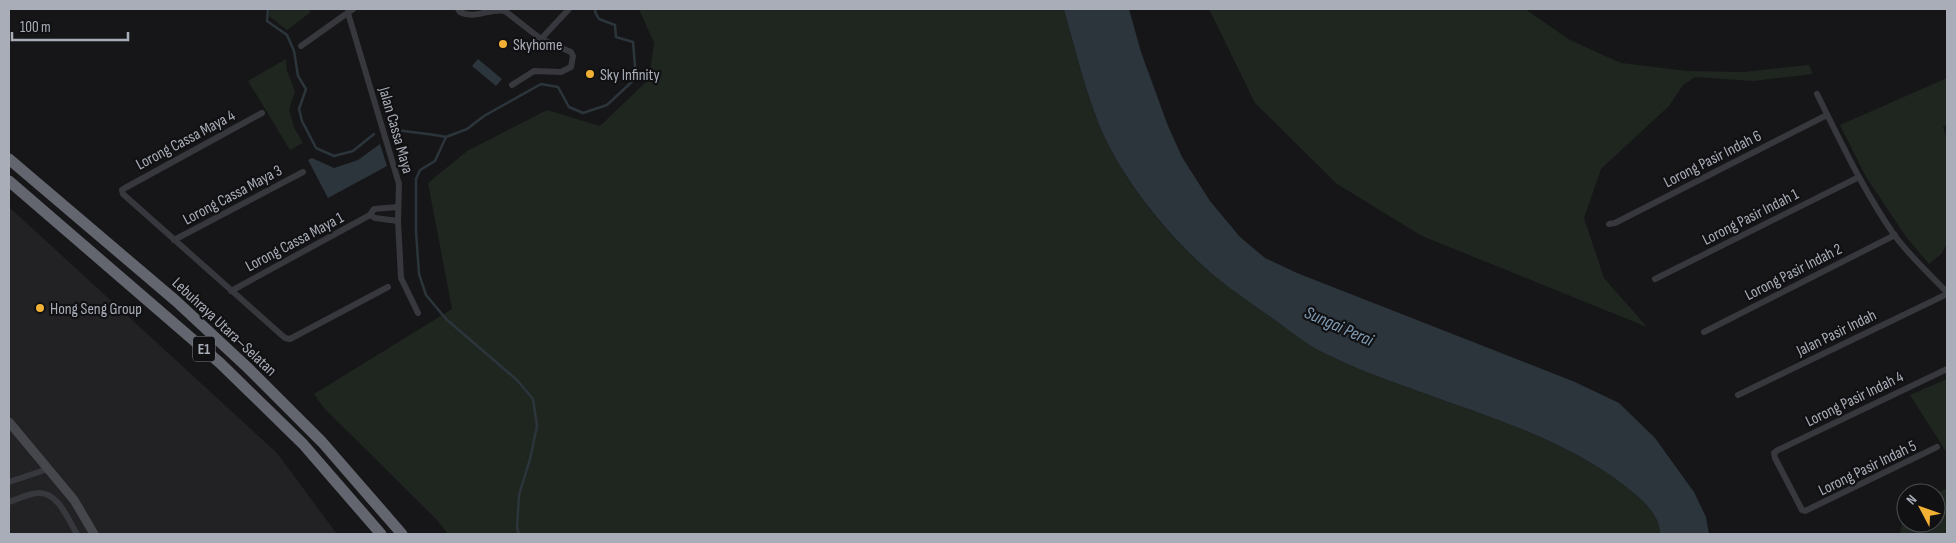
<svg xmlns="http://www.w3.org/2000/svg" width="1956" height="543" viewBox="0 0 1956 543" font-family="'Sofia Sans Condensed',sans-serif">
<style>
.built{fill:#222225}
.green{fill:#1e261f}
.water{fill:#2c353c}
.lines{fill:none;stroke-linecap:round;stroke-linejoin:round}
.stream{stroke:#2c353c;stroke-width:2.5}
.street{stroke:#37383d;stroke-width:6}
.secondary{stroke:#45474d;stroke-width:9}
.highway{stroke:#63666e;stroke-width:11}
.poi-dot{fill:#f2b134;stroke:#111113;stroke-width:2}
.labels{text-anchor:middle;stroke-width:4.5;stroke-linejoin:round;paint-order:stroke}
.shield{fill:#111113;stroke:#7b7e86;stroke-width:1}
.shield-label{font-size:15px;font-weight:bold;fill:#a8adb8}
.poi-label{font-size:16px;fill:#a8adb8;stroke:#111113;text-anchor:start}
.street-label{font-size:16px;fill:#a8adb8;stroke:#111113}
.water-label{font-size:18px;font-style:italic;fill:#7f9bb3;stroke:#111113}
</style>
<rect width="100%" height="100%" fill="#161618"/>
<polygon class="built" points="9,207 277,453 337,534 9,534"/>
<g class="green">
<polygon points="270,9 307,9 311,12 287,30 269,16"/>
<path d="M639,9h425c10,37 20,76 34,113 22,56 72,118 119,156 20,16 41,30 62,45 15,11 31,24 49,32 29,14 59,25 90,36 73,27 151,49 212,99 14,11 30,26 30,44h-1212l-12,-15 -113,-112 -9,-13 138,-85 -24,-126 39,-32 80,-41 53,16 49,-47 5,-36z"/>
<polygon points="1209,9 1525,9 1570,40 1621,63 1687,71 1744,72 1809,65 1813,74 1753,81 1695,77 1683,85 1669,106 1601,169 1584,218 1604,278 1647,327 1422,236 1337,184 1255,103"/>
<polygon points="286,59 287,71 295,91 289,110 294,127 303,143 290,150 248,81"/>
<polygon points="1947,78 1947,124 1943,127 1947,140 1947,243 1942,253 1929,264 1907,238 1866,177 1840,125"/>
<polygon points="1947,379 1947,453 1910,395"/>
<polygon points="1947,488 1947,534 1900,534 1904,510 1906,509 1906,523 1936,523 1936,494"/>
</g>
<g class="water">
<path d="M1064,9h65l12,43 27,74 14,31 28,44 30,36 25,21 32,15 278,109 44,21 36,35 39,54 12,25 3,17h-49c0,-18 -16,-33 -30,-44 -61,-50 -139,-72 -212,-99 -31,-11 -61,-22 -90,-36 -18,-8 -34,-21 -49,-32 -21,-15 -42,-29 -62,-45 -46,-38 -97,-100 -119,-156 -14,-37 -24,-76 -34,-113z"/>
<polygon points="478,59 502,79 496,86 472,66"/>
<polygon points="380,144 387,166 328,198 308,160 312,158 334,168 358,160"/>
</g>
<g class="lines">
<g class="stream">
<polyline points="268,9 267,21 287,35 294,51 298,76 306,89 299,109 302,121 316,148 334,156 353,151 374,134"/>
<path d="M393,129c17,4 35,4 53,8"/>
<polyline points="519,534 517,528 519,495 530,459 537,426 533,399 517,380 446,319 426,295 419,274 416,231 416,179 420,170 435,161 446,137 467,129 484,116 541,84 558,87 569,107 583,113 607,105 636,78 633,42 616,37 615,25 599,19 595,12 596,9"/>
</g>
<g class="street">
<path d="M458,9l2,3c15,8 29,-4 45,-1l36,28 30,13 2,4 -2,11 -10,5 -27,-1 -22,14"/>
<polyline points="348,13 399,184 398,221 401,278 418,313"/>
<polyline points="541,39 569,9"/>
<polyline points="301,46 353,9"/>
<path d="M1817,94c24,48 47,98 78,142 15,20 34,38 52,56"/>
<polyline points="262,113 125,188 122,190 123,194 285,338 290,339 388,287"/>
<polyline points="370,215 375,218 398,221"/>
<polyline points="1609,224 1615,223 1827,115"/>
<polyline points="174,240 303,172"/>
<polyline points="1655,279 1859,177"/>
<polyline points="231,291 370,215 374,209 398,207"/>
<polyline points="1704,332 1895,235"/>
<polyline points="1738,395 1947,294"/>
<polyline points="1937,447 1805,511 1802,510 1775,458 1774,453 1778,450 1947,369"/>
<polyline points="9,482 48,469"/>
<path d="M9,502c9,-3 20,-9 30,-9 20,0 29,27 38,41"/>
</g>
<polyline class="secondary" points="9,422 74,500 94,534"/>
<g class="highway">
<polyline points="9,159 176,301 248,368 322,442 402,534"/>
<polyline points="9,181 220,363 303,444 381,534"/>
</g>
</g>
<g class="poi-dot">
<circle cx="503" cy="44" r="5"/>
<circle cx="590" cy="74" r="5"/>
<circle cx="40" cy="308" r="5"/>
</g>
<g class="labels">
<rect class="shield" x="193" y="336.5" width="22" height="25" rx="4"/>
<g class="shield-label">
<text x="204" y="354">E1</text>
</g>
<g class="poi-label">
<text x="513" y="50">Skyhome</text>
<text x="600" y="80">Sky Infinity</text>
<text x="50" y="314">Hong Seng Group</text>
</g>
<g class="street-label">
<text transform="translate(397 130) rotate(74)" y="6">Jalan Cassa Maya</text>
<text transform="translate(185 139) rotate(-28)" y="6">Lorong Cassa Maya 4</text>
<text transform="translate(1712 158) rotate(-27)" y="6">Lorong Pasir Indah 6</text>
<text transform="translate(232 194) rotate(-28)" y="6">Lorong Cassa Maya 3</text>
<text transform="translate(1750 216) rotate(-27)" y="6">Lorong Pasir Indah 1</text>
<text transform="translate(294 241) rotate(-28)" y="6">Lorong Cassa Maya 1</text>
<text transform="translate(1793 271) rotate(-27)" y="6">Lorong Pasir Indah 2</text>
<text transform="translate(225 326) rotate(43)" y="6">Lebuhraya Utara–Selatan</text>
<text transform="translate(1836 332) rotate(-26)" y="6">Jalan Pasir Indah</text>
<text transform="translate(1854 398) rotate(-26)" y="6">Lorong Pasir Indah 4</text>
<text transform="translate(1867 467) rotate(-26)" y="6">Lorong Pasir Indah 5</text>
</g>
<g class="water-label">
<text transform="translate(1339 326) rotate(24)" y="6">Sungai Perai</text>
</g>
</g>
<rect width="1956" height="543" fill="none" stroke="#a8adb8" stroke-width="20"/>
<g transform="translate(1921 508) rotate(311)"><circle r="24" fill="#111113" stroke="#4d4f55"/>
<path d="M0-4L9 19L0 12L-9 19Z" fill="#f2b134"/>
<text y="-8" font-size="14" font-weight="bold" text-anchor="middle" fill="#a8adb8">N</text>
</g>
<path d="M12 32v8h116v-8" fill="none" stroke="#a8adb8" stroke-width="2.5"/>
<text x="20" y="32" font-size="15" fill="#a8adb8" stroke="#111113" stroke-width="4" paint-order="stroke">100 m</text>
</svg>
